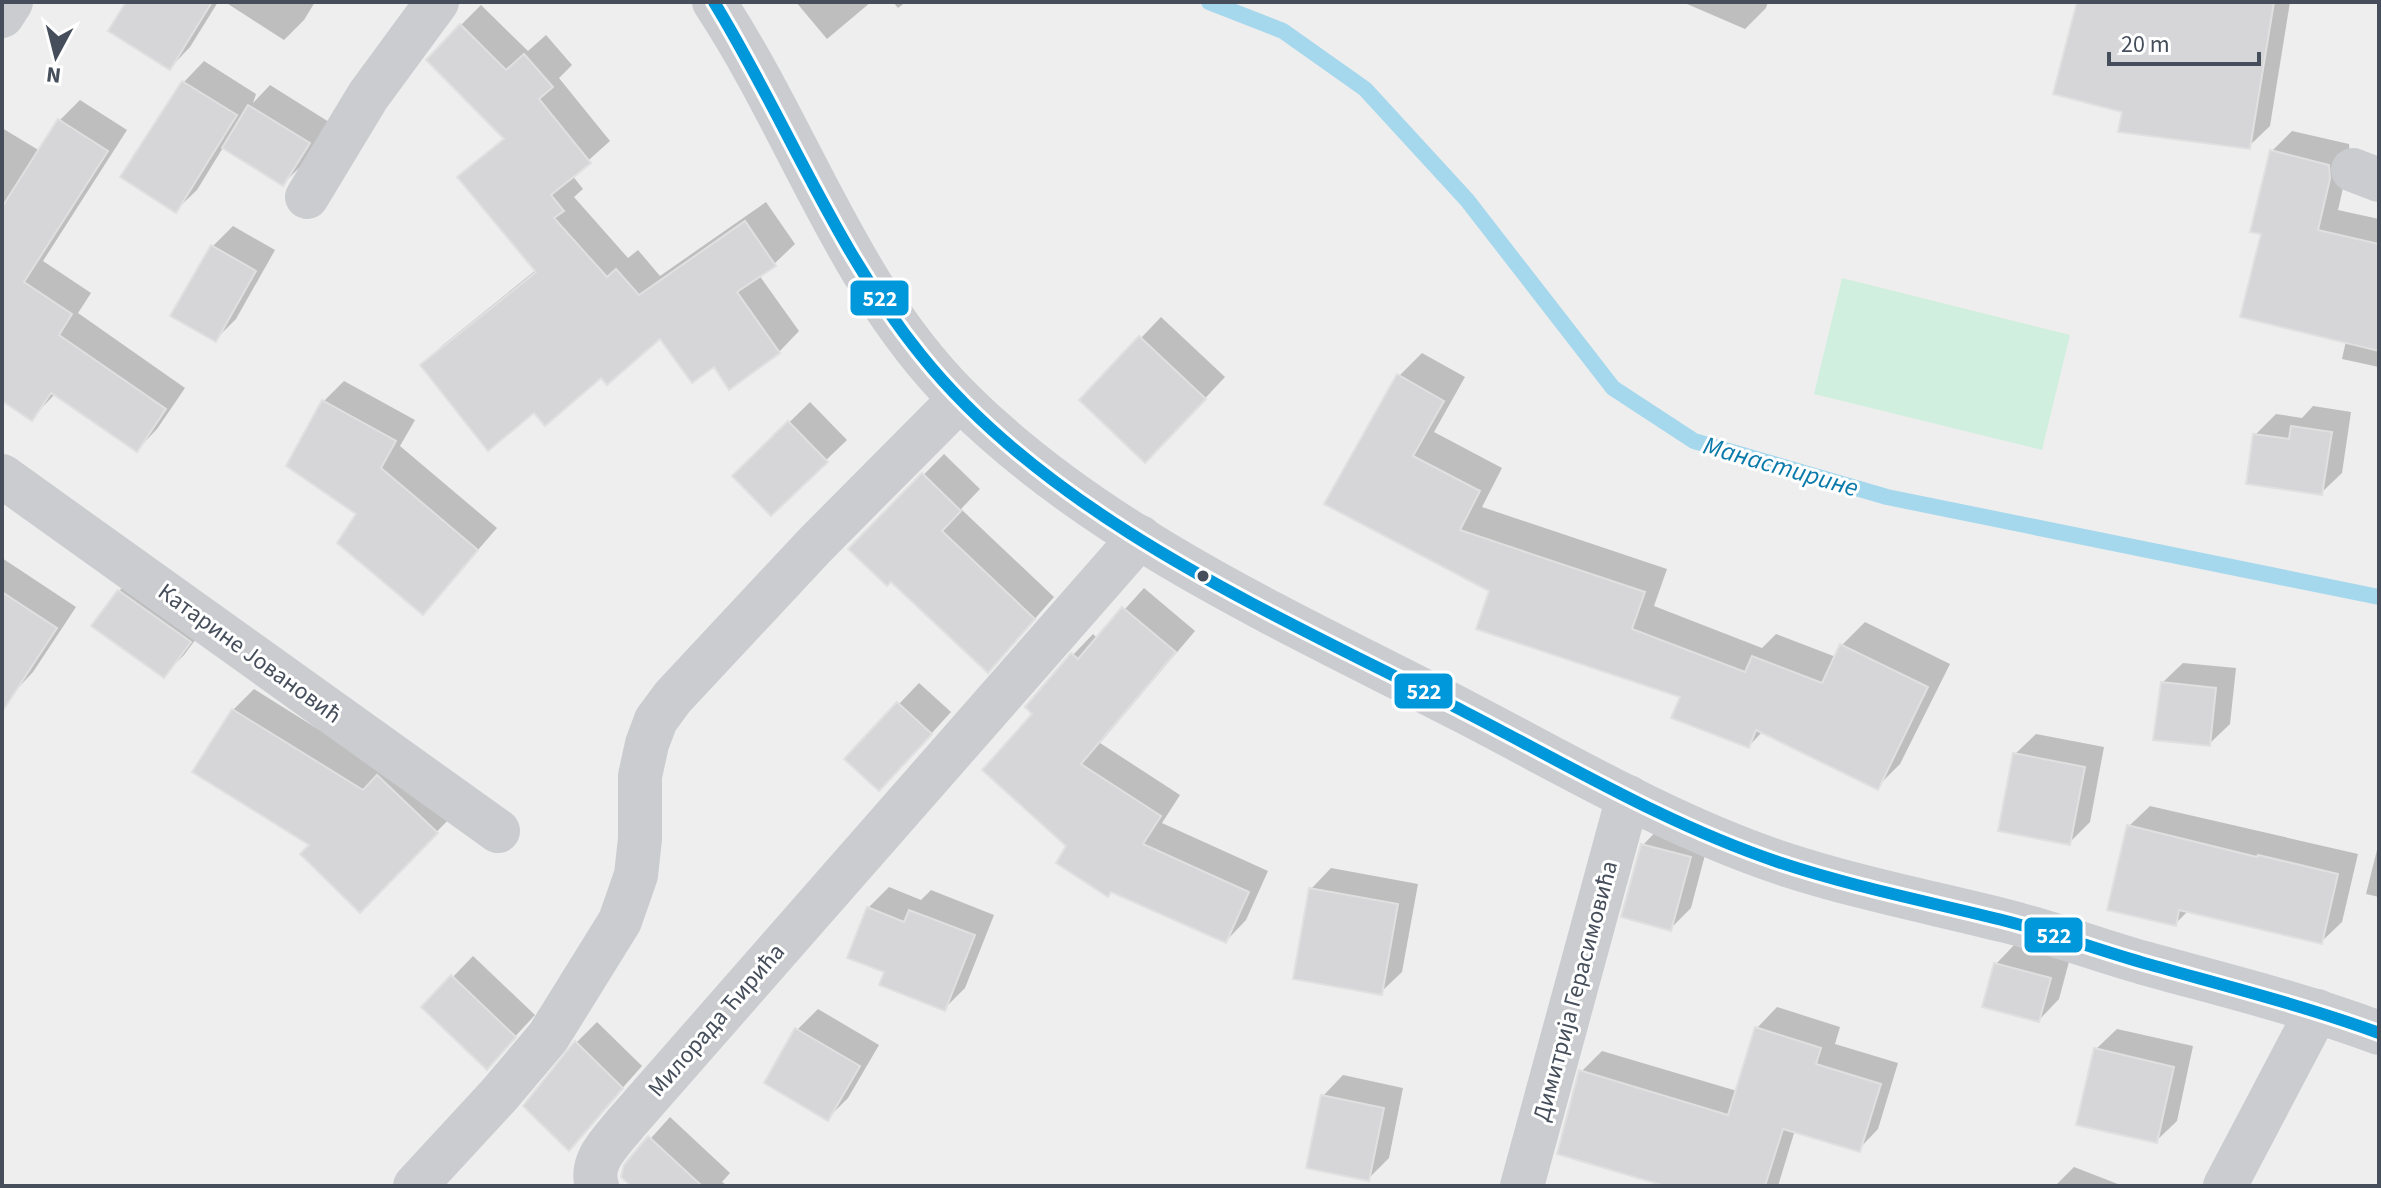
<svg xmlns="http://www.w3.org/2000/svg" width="2381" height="1188" viewBox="0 0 2381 1188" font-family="'Source Sans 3',sans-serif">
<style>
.green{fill:#d1efdf}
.shadow{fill:#0003}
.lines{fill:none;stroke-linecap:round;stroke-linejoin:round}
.stream{stroke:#a5d8ed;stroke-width:16}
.building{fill:#d6d6d9;stroke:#e0e0e1;stroke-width:2}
.minor{stroke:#cacccf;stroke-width:44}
.bus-1-casing{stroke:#fff;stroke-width:18}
.bus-1{stroke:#0098da;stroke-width:12}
.bus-dot{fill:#454e5a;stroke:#fff;stroke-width:3}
.labels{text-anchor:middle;stroke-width:6;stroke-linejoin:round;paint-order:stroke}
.street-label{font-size:24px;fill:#454e5a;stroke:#fff}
.water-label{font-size:26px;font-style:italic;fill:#097aa9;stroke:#fff}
.line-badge{stroke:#fff;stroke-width:3}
.badge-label{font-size:22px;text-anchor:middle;font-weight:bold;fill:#fff}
</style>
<rect width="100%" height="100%" fill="#efeeee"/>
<polygon class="green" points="1842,278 2070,335 2042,450 1814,394"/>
<g class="shadow">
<polygon points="128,2 218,2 190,47 170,68"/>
<polygon points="225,2 315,2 304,20 284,40"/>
<polygon points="796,2 871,2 827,39"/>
<polygon points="893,2 906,2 898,8"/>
<polygon points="1688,2 1768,2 1766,8 1745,29 1687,4"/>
<polygon points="2079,2 2290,2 2270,126 2249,146 2124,111"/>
<polygon points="481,5 528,51 546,35 572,65 559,78 610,141 572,175 583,189 574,197 628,258 638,250 660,276 766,202 795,244 774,264 759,275 799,331 779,352 714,364 661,336 601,375 422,365 443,345 536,270 460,177 505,137 461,25"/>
<polygon points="204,61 256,94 253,103 270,85 329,122 304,163 283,184 224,146 197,190 176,210 123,176 184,82"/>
<polygon points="80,100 127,130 43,261 91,293 78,313 185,388 157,429 137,450 55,394 32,418 2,398 2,128 40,151 60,120"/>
<polygon points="2292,131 2349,144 2350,157 2338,210 2379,219 2379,367 2342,359 2346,341 2263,233 2272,151"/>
<polygon points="233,226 275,250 236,319 216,339 212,247"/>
<polygon points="1161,317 1225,377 1166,440 1082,400"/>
<polygon points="1422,353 1465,377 1434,432 1502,468 1482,507 1667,569 1654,606 1762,648 1776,634 1836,657 1842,645 1865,622 1950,664 1900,764 1877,787 1763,731 1749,746 1682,696 1491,590 1326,503 1399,376"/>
<polygon points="344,381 415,420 400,446 497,528 423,613 358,513 323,402"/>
<polygon points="810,402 847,440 771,513 735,476"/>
<polygon points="2313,406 2351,412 2342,473 2321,493 2255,435 2276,414 2302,418"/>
<polygon points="944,454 980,489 961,509 1054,597 1008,649 891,580 851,549"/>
<polygon points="2,558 76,607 33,672 2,705"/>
<polygon points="140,570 210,620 184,655 163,676 94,625 119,591"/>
<polygon points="1144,588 1195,631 1100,743 1180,795 1162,823 1268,871 1246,920 1226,941 1069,846 1035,713 1073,655 1093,634 1098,639"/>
<polygon points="2183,663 2236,668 2230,724 2209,744 2162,683"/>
<polygon points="919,683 951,712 900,768 899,704"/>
<polygon points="254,689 385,771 457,811 360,910 312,845 233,710"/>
<polygon points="2036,734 2104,747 2090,822 2069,843 2015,754"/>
<polygon points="2150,806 2358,854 2342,922 2321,942 2188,911 2175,924 2129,826"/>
<polygon points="1663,824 1710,836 1691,908 1670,929 1643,845"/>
<polygon points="2379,842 2379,897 2366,894"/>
<polygon points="1331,868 1418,884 1402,972 1381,992 1311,889"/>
<polygon points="889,887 921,900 931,890 994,915 965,988 945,1008 868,908"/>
<polygon points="2016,943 2070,958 2059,999 2039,1020 1996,964"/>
<polygon points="473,956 535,1015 487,1067 424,1007"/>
<polygon points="1777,1007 1840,1027 1835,1044 1898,1063 1878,1129 1858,1150 1795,1130 1778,1186 1672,1186 1581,1072 1602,1051 1737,1091 1757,1028"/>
<polygon points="818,1009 879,1045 848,1098 828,1118 797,1030"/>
<polygon points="597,1022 642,1066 569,1148 576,1043"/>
<polygon points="2117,1029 2193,1046 2177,1121 2156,1141 2096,1049"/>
<polygon points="1343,1075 1403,1088 1389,1158 1368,1179 1323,1096"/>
<polygon points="670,1117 730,1173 722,1182 728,1186 634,1186 626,1166"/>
<polygon points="2074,1167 2123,1186 2055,1186"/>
</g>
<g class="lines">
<polyline class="stream" points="1209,2 1283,31 1365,89 1467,200 1613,388 1694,441 1887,497 2379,597"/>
</g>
<g class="building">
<polygon points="126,2 212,2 170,70 108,31"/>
<polygon points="2077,2 2274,2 2250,149 2118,132 2122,112 2053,94"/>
<polygon points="460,24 506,70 524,54 553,87 539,99 591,163 551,195 564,211 554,218 607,277 616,269 639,295 745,221 776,266 737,292 780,353 729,390 714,367 692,383 660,339 607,385 601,378 545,426 534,413 488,451 420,365 536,272 457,177 504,139 426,60"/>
<polygon points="182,81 237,115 176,213 120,177"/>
<polygon points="248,105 310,143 283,186 222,148"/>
<polygon points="58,119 108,151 24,282 72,314 59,335 166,409 137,452 51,393 32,421 2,401 2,207"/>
<polygon points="2270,150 2329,165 2330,179 2318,230 2379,244 2379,351 2240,317 2261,234 2250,232"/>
<polygon points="211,245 256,271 216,342 170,316"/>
<polygon points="1139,336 1206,399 1145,463 1079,400"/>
<polygon points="1397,374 1444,401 1413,456 1480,491 1460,530 1645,592 1632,629 1745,672 1752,656 1822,683 1840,644 1928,687 1878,790 1756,730 1749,748 1671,718 1680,697 1476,629 1489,591 1324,504"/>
<polygon points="322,400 396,441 381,468 478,550 423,615 337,543 356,514 286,466"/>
<polygon points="788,421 828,462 771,516 732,476"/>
<polygon points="2291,426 2332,432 2322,495 2246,484 2253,434 2289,439"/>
<polygon points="922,473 961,511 942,531 1035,619 988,673 891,582 887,586 848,549"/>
<polygon points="118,590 191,642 164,678 91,626"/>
<polygon points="2,592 57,628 2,712"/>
<polygon points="1122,607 1176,652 1081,764 1161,816 1143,844 1249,892 1226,943 1111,892 1108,897 1056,863 1066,846 982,770 1032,714 1025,707 1071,653 1078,659"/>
<polygon points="2161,682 2216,688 2210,746 2153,740"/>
<polygon points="897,702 932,734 879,791 844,759"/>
<polygon points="232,709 363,790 377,775 438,833 360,913 300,854 309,845 192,772"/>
<polygon points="2013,753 2085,767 2070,845 1998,831"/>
<polygon points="2127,825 2257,857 2258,855 2338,874 2322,944 2179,910 2176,926 2107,910"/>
<polygon points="1641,844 1691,857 1671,931 1621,917"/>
<polygon points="1309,888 1398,904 1382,995 1293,979"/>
<polygon points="867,907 904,922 909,910 975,935 945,1011 879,985 884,972 847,958"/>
<polygon points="1994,963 2051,978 2039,1022 1982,1007"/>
<polygon points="451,975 516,1037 487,1070 421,1007"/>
<polygon points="1755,1027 1821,1048 1816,1064 1881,1084 1860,1152 1783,1129 1765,1186 1665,1186 1557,1154 1579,1070 1728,1115"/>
<polygon points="795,1028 860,1066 828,1121 764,1083"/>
<polygon points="575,1041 623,1088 569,1151 523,1106"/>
<polygon points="2094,1048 2174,1067 2157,1143 2076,1125"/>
<polygon points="1321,1095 1384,1108 1369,1181 1306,1168"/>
<polygon points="648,1136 702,1186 631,1186 621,1177 624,1165"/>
</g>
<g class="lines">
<g class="minor">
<path d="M714,2c87,132 133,285 247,398 139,138 332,223 504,312 102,53 204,113 313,150 75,25 152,40 228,59 47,12 92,29 138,42 79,22 158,41 235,70"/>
<polyline points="2,16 11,2"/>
<polyline points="2353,170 2379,180"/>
<polyline points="307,197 368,96 437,2"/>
<polyline points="2,476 498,831"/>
<polyline points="415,1186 499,1095 548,1037 620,921 636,875 640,839 640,776 647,744 656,720 673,697 815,545 960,399"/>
<path d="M597,1186c-8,-25 14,-44 29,-63l514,-586"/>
<polyline points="1522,1186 1628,797"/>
<polyline points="2225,1186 2317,1011"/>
</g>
<defs>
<path id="bus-1" d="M714,2c71,116 121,247 207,353 133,166 359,261 544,357 103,53 203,113 313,150 75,25 152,40 228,59 47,12 92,29 138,42 78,22 158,42 235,70"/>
</defs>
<use href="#bus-1" class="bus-1-casing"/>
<use href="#bus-1" class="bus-1"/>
</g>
<circle class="bus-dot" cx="1203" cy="576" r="7"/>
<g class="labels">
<g class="street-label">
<text transform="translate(250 653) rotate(36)" y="8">Катарине Јовановић</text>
<text transform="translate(1575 991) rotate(-75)" y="8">Димитрија Герасимовића</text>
<text transform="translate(716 1020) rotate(-49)" y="8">Милорада Ћирића</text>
</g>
<g class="water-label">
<text transform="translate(1781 466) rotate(16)" y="9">Манастирине</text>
</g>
</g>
<g class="line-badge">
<rect x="849" y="279" width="61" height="38" rx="8" fill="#0098da"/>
<rect x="1393" y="672" width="61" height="38" rx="8" fill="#0098da"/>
<rect x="2023" y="916" width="61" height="38" rx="8" fill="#0098da"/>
</g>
<g class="badge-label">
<text x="880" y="306">522</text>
<text x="1424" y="699">522</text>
<text x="2054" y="943">522</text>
</g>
<rect width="2381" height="1188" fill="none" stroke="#454e5a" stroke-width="8"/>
<g transform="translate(56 56) rotate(187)" stroke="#ffffff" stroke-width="6" paint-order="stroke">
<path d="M0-6L14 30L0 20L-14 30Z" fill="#454e5a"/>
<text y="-12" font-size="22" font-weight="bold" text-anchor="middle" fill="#454e5a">N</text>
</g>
<path d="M2109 52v12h150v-12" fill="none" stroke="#454e5a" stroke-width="4"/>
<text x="2121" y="52" font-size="24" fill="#454e5a" stroke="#ffffff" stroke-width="6" paint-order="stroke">20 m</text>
</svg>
